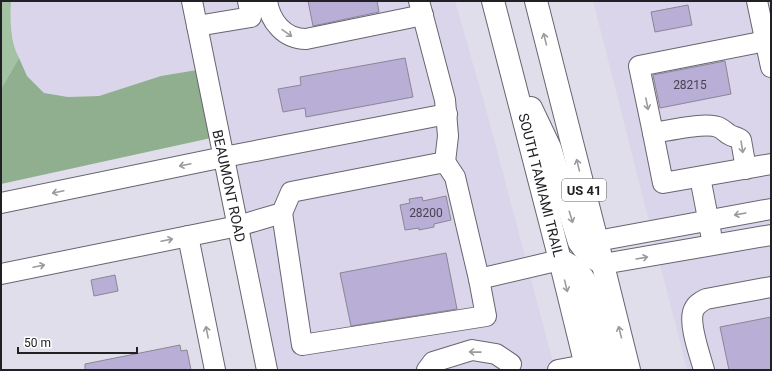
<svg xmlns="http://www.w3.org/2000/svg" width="772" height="371" viewBox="0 0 772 371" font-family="Roboto,sans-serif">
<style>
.built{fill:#dad5ea}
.green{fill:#a3c1a3}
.forest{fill:#8faf8f}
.building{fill:#b9aed6;stroke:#8a8793}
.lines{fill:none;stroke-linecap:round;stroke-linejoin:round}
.minor-casing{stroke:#676570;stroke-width:22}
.major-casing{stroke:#676570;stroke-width:24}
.minor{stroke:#fff;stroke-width:20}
.major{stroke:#fff;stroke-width:22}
.oneway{stroke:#9b9b9d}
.labels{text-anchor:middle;stroke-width:3;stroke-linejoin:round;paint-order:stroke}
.number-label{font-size:12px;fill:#474451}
.shield{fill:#fff;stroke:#646366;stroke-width:1}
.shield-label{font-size:13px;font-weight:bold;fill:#212025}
.street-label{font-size:14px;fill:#212025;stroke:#fff}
</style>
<rect width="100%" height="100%" fill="#e1deeb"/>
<g class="built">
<polygon points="11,1 455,1 489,120 555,370 276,370 197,70 161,76 99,96 68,97 44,93 27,76 16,53 11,29"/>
<polygon points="593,1 771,1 771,370 687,370"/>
</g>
<path class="green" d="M1,1h10c-1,18 -1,41 8,57l-18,31z"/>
<polygon class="forest" points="19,58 27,76 44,93 68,97 99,96 161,76 197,70 211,138 1,184 1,89"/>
<g class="building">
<polygon points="308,1 377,1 379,12 313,26"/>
<polygon points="688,5 692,25 655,32 651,12"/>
<polygon points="405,58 413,97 306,117 305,108 283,112 278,89 301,85 300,77"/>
<polygon points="725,61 731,94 660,108 653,75"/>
<polygon points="446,196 451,220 434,224 434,227 419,230 419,228 405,230 400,205 410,203 409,199 422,197 423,201"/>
<polygon points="446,253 457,309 351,326 340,273"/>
<polygon points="115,275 118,291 94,296 91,280"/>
<polygon points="771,317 771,370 729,370 720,327"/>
<polygon points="180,345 181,351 187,350 191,370 85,370 85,364"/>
</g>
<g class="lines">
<defs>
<g id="minor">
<polyline points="192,1 267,370"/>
<path d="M267,1c3,20 17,38 39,38l117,-24"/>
<polyline points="419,1 445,100 448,136 445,162"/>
<polyline points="757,1 771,67"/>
<polyline points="197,26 251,17 248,1"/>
<polyline points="653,133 663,183 771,164"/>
<path d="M746,169l-5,-29c-3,-3 -7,-3 -11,-5 -4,-2 -6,-5 -10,-7 -12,-7 -53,3 -67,5l-14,-67 127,-25"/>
<polyline points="700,177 711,234"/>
<polyline points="1,203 224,157 447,114"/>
<polyline points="282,213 302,345 486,316 479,279"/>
<polyline points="188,236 215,370"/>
<polyline points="597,241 771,209"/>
<polyline points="603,264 771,235"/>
<polyline points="1,274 238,226 282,213 291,192 445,162 455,177 479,279 560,260"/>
<polyline points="427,370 433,362 472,350 496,354 511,364"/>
<polyline points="558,370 585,365"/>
<path d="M704,370c-4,-15 -15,-44 -11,-58 2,-7 7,-10 13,-13l65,-12"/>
</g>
<g id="major">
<polyline points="493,1 560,260 587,370"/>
<polyline points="536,1 597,241 629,370"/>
<polyline points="531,108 550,148 579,242 588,254 603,264"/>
<path d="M560,260c15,7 21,12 28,27l21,83"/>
</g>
</defs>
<use href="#minor" class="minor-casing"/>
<use href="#major" class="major-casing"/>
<use href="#minor" class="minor"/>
<use href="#major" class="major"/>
</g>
<defs><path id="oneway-shaft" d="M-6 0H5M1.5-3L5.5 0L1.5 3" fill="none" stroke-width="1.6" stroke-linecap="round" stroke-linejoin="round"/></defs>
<g class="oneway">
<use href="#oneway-shaft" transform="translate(287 33) rotate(35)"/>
<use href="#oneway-shaft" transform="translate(545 39) rotate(-104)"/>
<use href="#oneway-shaft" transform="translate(647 104) rotate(79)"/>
<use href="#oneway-shaft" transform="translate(742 147) rotate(81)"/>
<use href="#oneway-shaft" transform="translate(185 165) rotate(168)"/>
<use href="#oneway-shaft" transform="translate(578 165) rotate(-104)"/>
<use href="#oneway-shaft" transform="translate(58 192) rotate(168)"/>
<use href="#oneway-shaft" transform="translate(740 214) rotate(170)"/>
<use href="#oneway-shaft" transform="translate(571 217) rotate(73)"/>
<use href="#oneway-shaft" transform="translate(167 240) rotate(-12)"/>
<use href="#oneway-shaft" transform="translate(642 258) rotate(-10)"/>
<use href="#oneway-shaft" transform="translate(39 266) rotate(-12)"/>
<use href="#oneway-shaft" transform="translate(566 286) rotate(76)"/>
<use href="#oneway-shaft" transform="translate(207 332) rotate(-101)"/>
<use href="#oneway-shaft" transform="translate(620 332) rotate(-104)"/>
<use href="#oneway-shaft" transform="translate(475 352) rotate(-179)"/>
</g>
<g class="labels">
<g class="number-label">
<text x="690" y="89">28215</text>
<text x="426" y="217">28200</text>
</g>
<rect class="shield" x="562" y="179" width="44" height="22" rx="3"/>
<g class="shield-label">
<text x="584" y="195">US 41</text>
</g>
<g class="street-label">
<text transform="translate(541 185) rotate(76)" y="5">SOUTH TAMIAMI TRAIL</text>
<text transform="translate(229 186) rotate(78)" y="5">BEAUMONT ROAD</text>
</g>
</g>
<rect width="772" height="371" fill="none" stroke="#212025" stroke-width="4"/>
<path d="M18 347v6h119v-6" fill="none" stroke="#212025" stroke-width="2"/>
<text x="24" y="347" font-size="12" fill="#212025" stroke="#ffffff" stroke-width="3" paint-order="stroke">50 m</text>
</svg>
